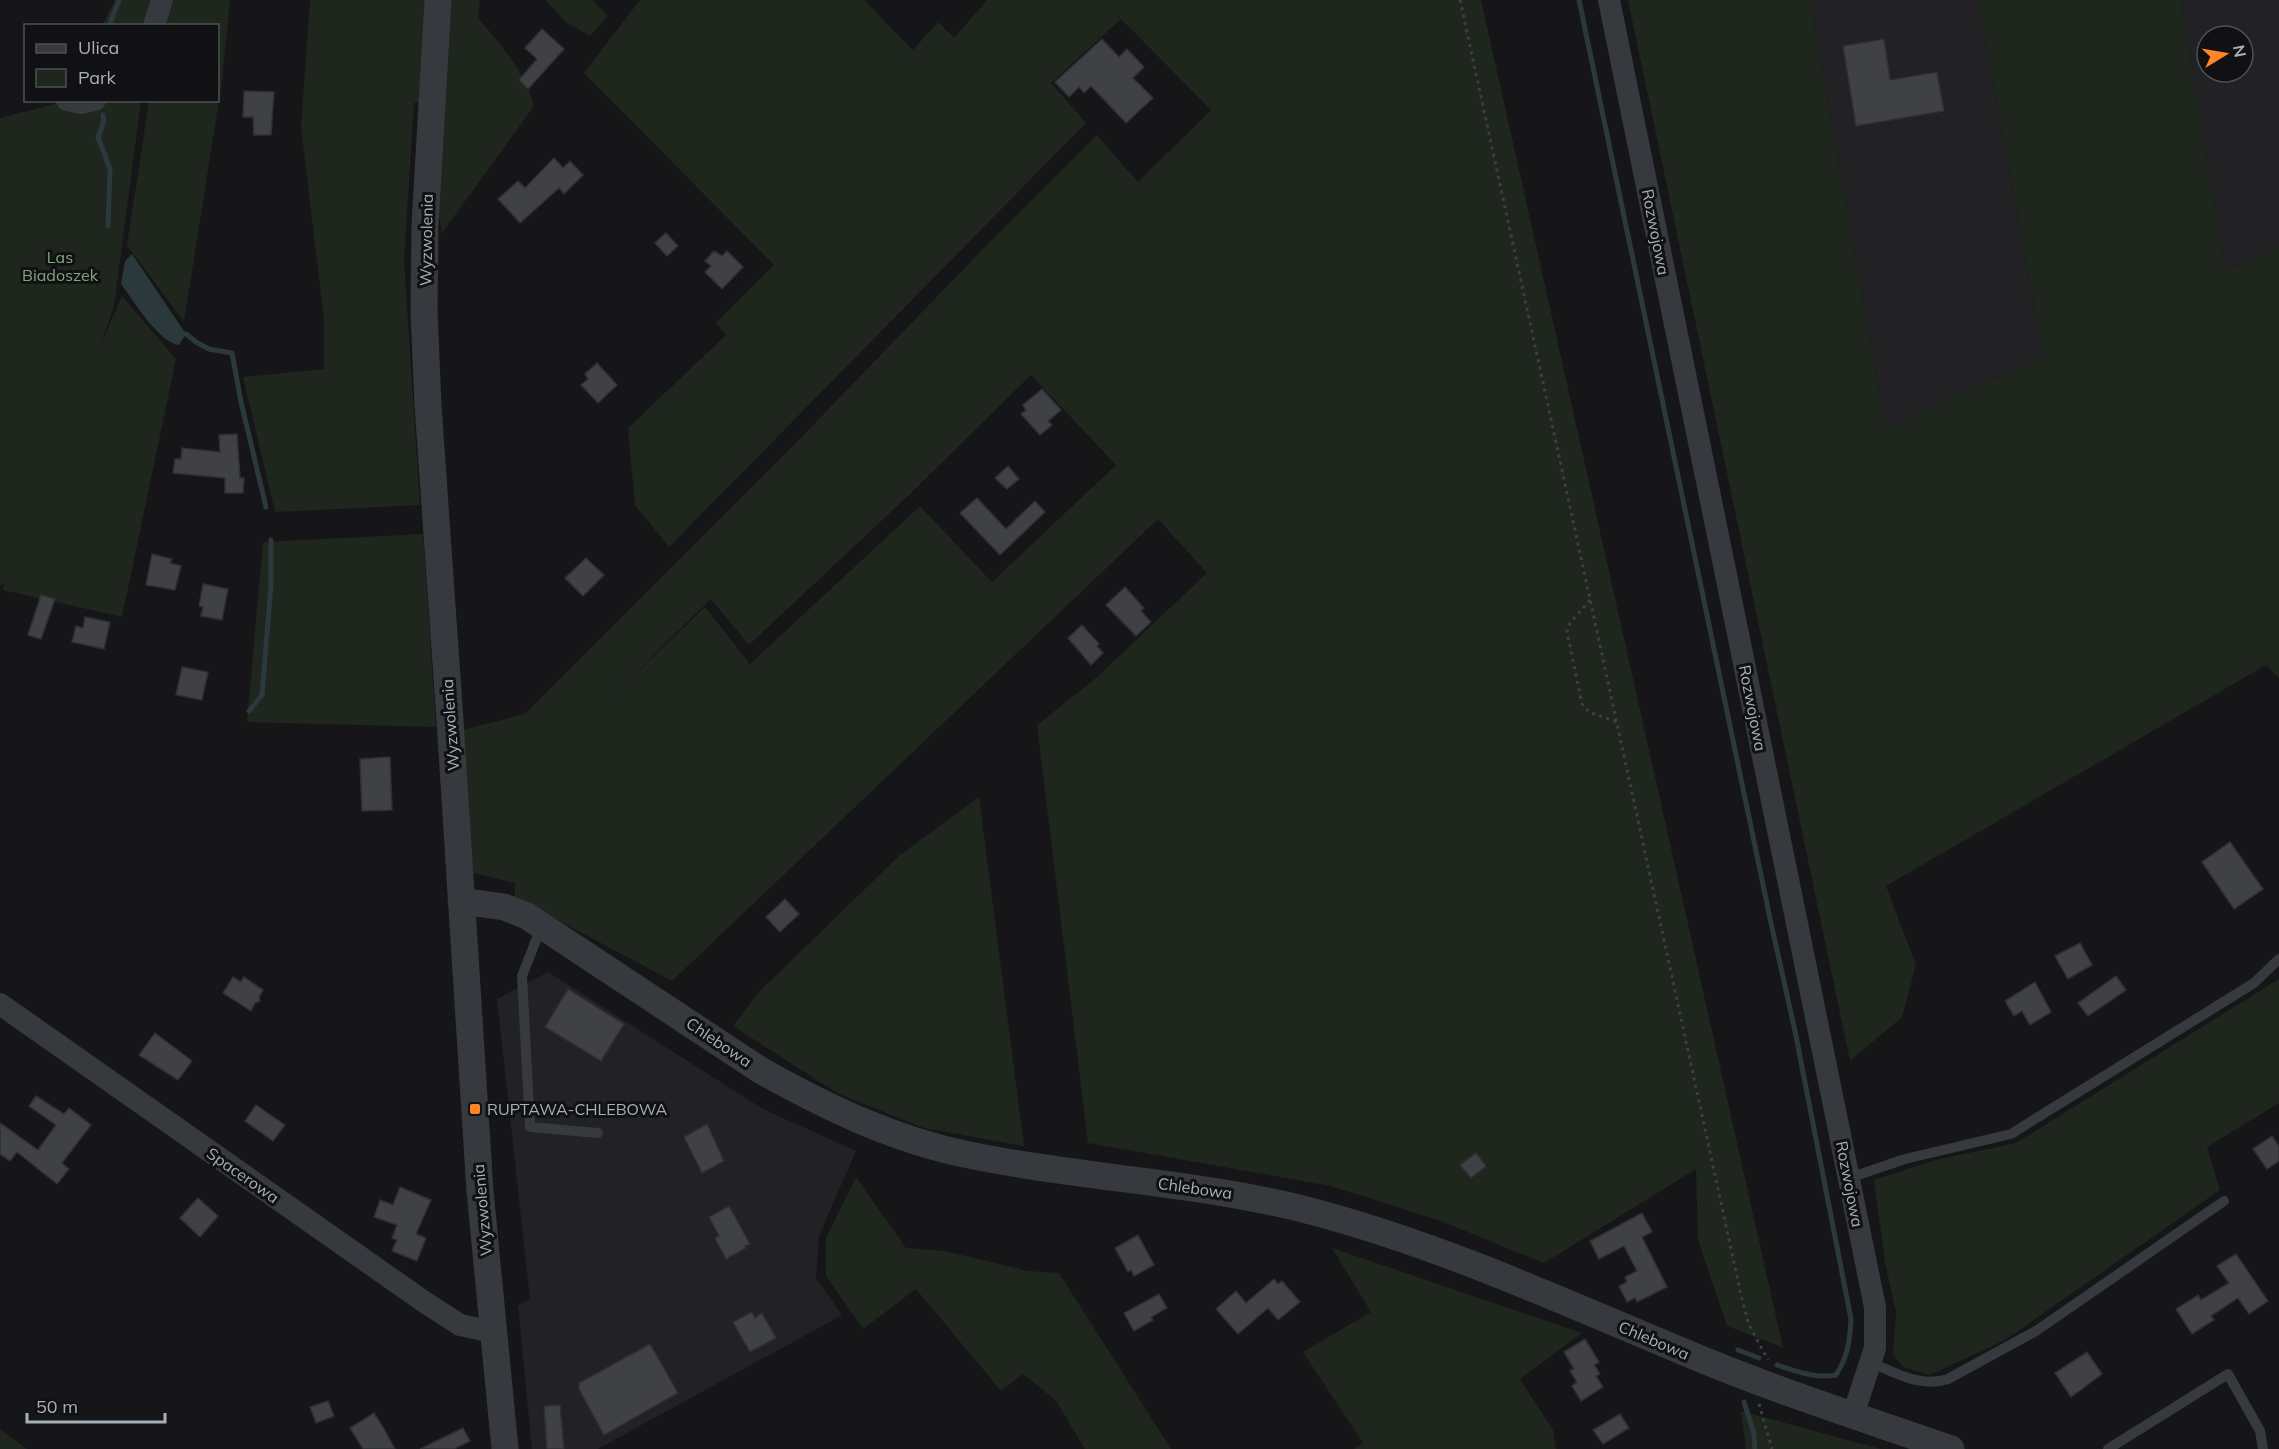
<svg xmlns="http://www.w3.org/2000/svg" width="2279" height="1449" viewBox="0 0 2279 1449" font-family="Mulish,sans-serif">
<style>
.built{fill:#222225;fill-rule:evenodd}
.green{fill:#1e261d;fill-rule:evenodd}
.water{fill:#2b393d}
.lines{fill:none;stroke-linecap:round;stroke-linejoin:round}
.stream{stroke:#2b393d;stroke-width:5}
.building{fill:#404145;stroke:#2f3034;stroke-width:1.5}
.path{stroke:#3c4044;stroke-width:3;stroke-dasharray:3 4.5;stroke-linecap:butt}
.service{stroke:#36393d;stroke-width:10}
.minor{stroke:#36393d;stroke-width:22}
.tertiary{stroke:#36393d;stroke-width:27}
.poi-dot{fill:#ff8626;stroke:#111113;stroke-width:2}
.labels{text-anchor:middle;stroke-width:6;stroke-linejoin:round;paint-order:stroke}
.street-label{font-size:16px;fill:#a6b0b9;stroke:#111113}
.park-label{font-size:16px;fill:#83a67c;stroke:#111113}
.poi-label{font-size:16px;fill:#a6b0b9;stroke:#111113;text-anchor:start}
</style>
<rect width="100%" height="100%" fill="#161618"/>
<g class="built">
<polygon points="1810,0 1978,0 2043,356 1886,429"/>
<path d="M2181,0h98v246l-54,25zM2207,36h36v36h-36z"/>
<polygon points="548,972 763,1109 856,1151 819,1236 816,1278 842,1315 598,1449 532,1449 518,1306 530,1299 497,999"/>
</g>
<g class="green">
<polygon points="115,0 157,0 146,25 102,26"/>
<polygon points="171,0 230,0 222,81 184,322 127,245 149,101 218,100 218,26 165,25"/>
<polygon points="310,0 426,0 420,102 414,103 404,260 420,505 275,512 243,377 324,369 324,320 301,127"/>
<path d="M446,0h34l-2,17c22,28 47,54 56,89l-92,127 -8,-46z"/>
<polygon points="545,0 592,0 608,16 590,36 566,22"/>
<path d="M640,0h227l-1,2 47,48 25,-28 16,16 33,-38h494l302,1348 -56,-22 -29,-86 -2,-71 -152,94 -103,-42 -110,-35 -243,-43 -51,-418 60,-48 110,-104 -49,-54 -486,462 -157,-84v-14l-42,-10 -11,-143 63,-16 259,-259 199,-206 114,-114 41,47 73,-72 -90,-91 -70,64 35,40 -417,424 -34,-42 -7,-77 98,-93 -10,-12 58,-58 -190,-192zM1031,375l85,90 -124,117 -72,-76 -170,158 -45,-57 -101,97 107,-105 38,46 160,-150z"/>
<polygon points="1628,0 1810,0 1886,429 2043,356 1978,0 2181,0 2225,271 2279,246 2279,678 2266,665 1886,886 1916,965 1902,1017 1850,1061"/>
<polygon points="108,101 141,101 114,306 101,344 122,296 176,359 122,617 3,590 5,584 0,585 0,118 63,102 100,103"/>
<polygon points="423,534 436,727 247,722 263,542"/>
<polygon points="979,797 1024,1146 924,1128 837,1093 733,1026 740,1017 727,1009 740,1017 758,993 900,855"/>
<polygon points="2279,979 2279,1103 2207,1147 2220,1190 2005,1340 1930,1375 1903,1367 1893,1355 1896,1312 1885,1262 1874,1180 1935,1160 2016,1143"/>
<polygon points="856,1177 906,1248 945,1251 1028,1271 1059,1273 1171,1449 1085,1449 1056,1401 1023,1374 1001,1391 916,1289 863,1329 826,1276 826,1238"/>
<polygon points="1332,1248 1582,1333 1520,1379 1553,1430 1556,1449 1354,1449 1363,1443 1303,1352 1371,1312"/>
<polygon points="1741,1411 1881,1449 1746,1449"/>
<polygon points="0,1429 27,1449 0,1449"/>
</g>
<path class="water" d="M132,254l54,80 -7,11c-21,-3 -46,-45 -58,-61l4,-23z"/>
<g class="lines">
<g class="stream">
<path d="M1579,0l192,923 24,108 56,288c-1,21 -3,37 -15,56 -20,4 -40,-4 -59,-10"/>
<polyline points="109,26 119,0"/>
<polyline points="103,115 104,121 98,137 110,169 108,226"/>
<polyline points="186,334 196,342 209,349 232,353 241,402 266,507"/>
<polyline points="249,711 262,695 271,585 271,540"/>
<polyline points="1738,1350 1759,1358"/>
<polyline points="1744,1402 1754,1434 1755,1449"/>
</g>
</g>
<g class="building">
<polygon points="542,29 564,49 528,89 519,80 537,59 525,48"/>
<polygon points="1102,39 1119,57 1127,49 1144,67 1133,78 1153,98 1126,123 1091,86 1084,93 1079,87 1069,97 1055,82"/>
<polygon points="1884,39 1890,80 1937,72 1944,111 1856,126 1843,46"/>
<polygon points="244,91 274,92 271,135 254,135 253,117 243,117"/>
<polygon points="554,158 563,168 570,161 583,175 564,194 559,188 520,223 498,199 518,181 525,188"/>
<polygon points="666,233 678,246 667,256 655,243"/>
<polygon points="714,251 722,256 727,251 743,267 722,289 705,272 711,266 705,261"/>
<polygon points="597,363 617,385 598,403 581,385 588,379 585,374"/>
<polygon points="1042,389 1061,410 1048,421 1052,425 1040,435 1021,414 1026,410 1023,405"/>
<polygon points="237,434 240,478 244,478 243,493 225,493 225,478 173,473 175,459 181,459 182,448 220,452 219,435"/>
<polygon points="1008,466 1019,479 1007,489 995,478"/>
<polygon points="977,498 1006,529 1035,501 1045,512 1000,555 960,513"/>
<polygon points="152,554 172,559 170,563 181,566 175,590 146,585"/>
<polygon points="586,558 604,575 583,596 565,578"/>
<polygon points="203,584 228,589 222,620 201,616 203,607 199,606"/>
<polygon points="1125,587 1144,608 1141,611 1151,622 1136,636 1106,605"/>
<polygon points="41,595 55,599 41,639 28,635"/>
<polygon points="85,617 110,622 104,649 72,642 76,626 83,628"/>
<polygon points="1082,625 1099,644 1097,646 1103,653 1091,665 1068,638"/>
<polygon points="182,667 208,672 202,700 176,695"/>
<polygon points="390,757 392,810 362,811 360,759"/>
<polygon points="2230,842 2263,889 2234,909 2202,862"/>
<polygon points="785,899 799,914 780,932 766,917"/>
<polygon points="2080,943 2092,965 2068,979 2055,956"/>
<polygon points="2116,976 2126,990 2088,1016 2078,1003"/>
<polygon points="233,977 241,982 244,977 263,990 259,997 260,1001 255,1003 251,1011 223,993"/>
<polygon points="2035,982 2051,1012 2030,1025 2022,1011 2014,1016 2005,1001"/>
<polygon points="568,989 624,1024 601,1061 545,1027"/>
<polygon points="155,1033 192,1061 178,1080 139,1055"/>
<polygon points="36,1096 64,1114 69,1108 91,1125 62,1163 69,1169 57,1184 17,1152 10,1161 0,1154 0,1123 38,1150 56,1125 29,1106"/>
<polygon points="256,1105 285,1125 273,1141 245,1121"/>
<polygon points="707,1124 724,1161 702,1173 684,1137"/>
<polygon points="2272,1136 2279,1146 2279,1161 2267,1169 2253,1149"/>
<polygon points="1476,1153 1486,1166 1471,1178 1460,1165"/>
<polygon points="400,1187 431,1200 416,1234 426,1238 417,1261 392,1251 397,1240 392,1238 397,1225 374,1217 380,1200 393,1205"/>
<polygon points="198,1198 218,1216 200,1237 180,1218"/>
<polygon points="729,1206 750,1244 745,1246 746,1248 726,1259 715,1238 719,1236 709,1217"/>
<polygon points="1642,1213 1652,1232 1642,1237 1667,1287 1637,1302 1635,1298 1627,1302 1619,1286 1627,1282 1625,1277 1637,1271 1624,1246 1599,1259 1590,1241"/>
<polygon points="1138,1235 1154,1265 1134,1276 1131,1270 1128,1272 1115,1248"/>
<polygon points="2236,1254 2268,1301 2249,1314 2238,1298 2211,1316 2214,1320 2192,1334 2176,1309 2198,1295 2201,1300 2229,1283 2217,1266"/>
<polygon points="1274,1279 1278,1284 1282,1281 1300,1302 1278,1320 1268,1308 1238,1334 1216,1309 1236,1291 1246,1303"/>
<polygon points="1159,1294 1167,1308 1151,1317 1153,1320 1134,1331 1124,1313"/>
<polygon points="752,1312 755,1318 762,1313 776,1338 750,1352 733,1322"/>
<polygon points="1585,1339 1599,1362 1594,1365 1600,1374 1596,1376 1603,1387 1581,1401 1572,1386 1577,1382 1570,1371 1574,1369 1564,1352"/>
<polygon points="650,1344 678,1393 604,1435 579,1389 579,1383"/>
<polygon points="2087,1352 2102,1374 2071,1397 2055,1373"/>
<polygon points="328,1401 334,1416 316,1423 310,1407"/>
<polygon points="560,1405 564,1449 547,1449 544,1406"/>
<polygon points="374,1413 384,1429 395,1449 363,1449 350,1428"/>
<polygon points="1620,1414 1629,1428 1603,1444 1593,1430"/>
<polygon points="463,1428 470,1441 454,1449 420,1449"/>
</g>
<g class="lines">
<g class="path">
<polyline points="1460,0 1741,1295 1749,1325 1768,1360"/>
<polyline points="1590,600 1570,623 1567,632 1582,704 1589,712 1617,722"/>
<polyline points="1759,1404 1772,1449"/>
</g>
<g class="service">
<polyline points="542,925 522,976 530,1127 598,1133"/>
<polyline points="1849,1178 1905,1159 2011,1134 2254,983 2279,959"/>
<path d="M1870,1362c26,11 50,26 78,17l88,-48 188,-130"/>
<polyline points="2108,1449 2228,1374 2260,1431 2263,1449"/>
</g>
<g class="minor">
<polyline points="1609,0 1875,1307 1875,1348 1853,1415"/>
<polyline points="154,26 162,0"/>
<polyline points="67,100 81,103 95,100"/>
<polyline points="0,1004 423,1301 460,1325 493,1332"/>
</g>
<g class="tertiary">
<polyline points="438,0 425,225 424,311 428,405 450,720 480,1191 505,1449"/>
<path d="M461,901l43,6 23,9 233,154c66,37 134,70 209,85 116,24 235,27 349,58 126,34 246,89 366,139 87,37 178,66 267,97"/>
</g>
</g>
<rect class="poi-dot" x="469" y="1103" width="12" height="12" rx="3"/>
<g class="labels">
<g class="street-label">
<text transform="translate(1656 232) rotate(79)" y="6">Rozwojowa</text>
<text transform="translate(426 240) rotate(-89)" y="6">Wyzwolenia</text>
<text transform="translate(1753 708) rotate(79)" y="6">Rozwojowa</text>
<text transform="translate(450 725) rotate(-94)" y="6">Wyzwolenia</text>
<text transform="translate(719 1042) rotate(34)" y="6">Chlebowa</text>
<text transform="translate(243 1175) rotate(35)" y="6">Spacerowa</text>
<text transform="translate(1850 1184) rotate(79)" y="6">Rozwojowa</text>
<text transform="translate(1195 1188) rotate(8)" y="6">Chlebowa</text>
<text transform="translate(482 1210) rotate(-95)" y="6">Wyzwolenia</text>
<text transform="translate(1654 1340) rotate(23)" y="6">Chlebowa</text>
</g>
<g class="park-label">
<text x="60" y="263">Las<tspan x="60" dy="18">Biadoszek</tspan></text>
</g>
<g class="poi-label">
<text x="487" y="1115">RUPTAWA-CHLEBOWA</text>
</g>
</g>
<rect x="24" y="24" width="195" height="78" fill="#111113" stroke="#4d5155" stroke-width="1.5"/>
<rect x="36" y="44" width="30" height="9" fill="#36393d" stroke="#4d5155" stroke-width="1.5"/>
<text x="78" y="54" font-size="18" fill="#a6b0b9">Ulica</text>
<rect x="36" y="69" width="30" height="18" fill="#1e261d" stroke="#4d5155" stroke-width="1.5"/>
<text x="78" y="84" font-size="18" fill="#a6b0b9">Park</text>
<g transform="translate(2225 54) rotate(79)"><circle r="28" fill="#111113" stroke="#4d5155" stroke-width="1.5"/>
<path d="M0-4.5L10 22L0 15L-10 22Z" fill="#ff8626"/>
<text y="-9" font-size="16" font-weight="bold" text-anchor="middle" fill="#a6b0b9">N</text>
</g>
<path d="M27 1413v9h138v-9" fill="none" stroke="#a6b0b9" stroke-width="3"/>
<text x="36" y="1413" font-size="18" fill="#a6b0b9" stroke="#111113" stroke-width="4.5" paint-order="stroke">50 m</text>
</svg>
